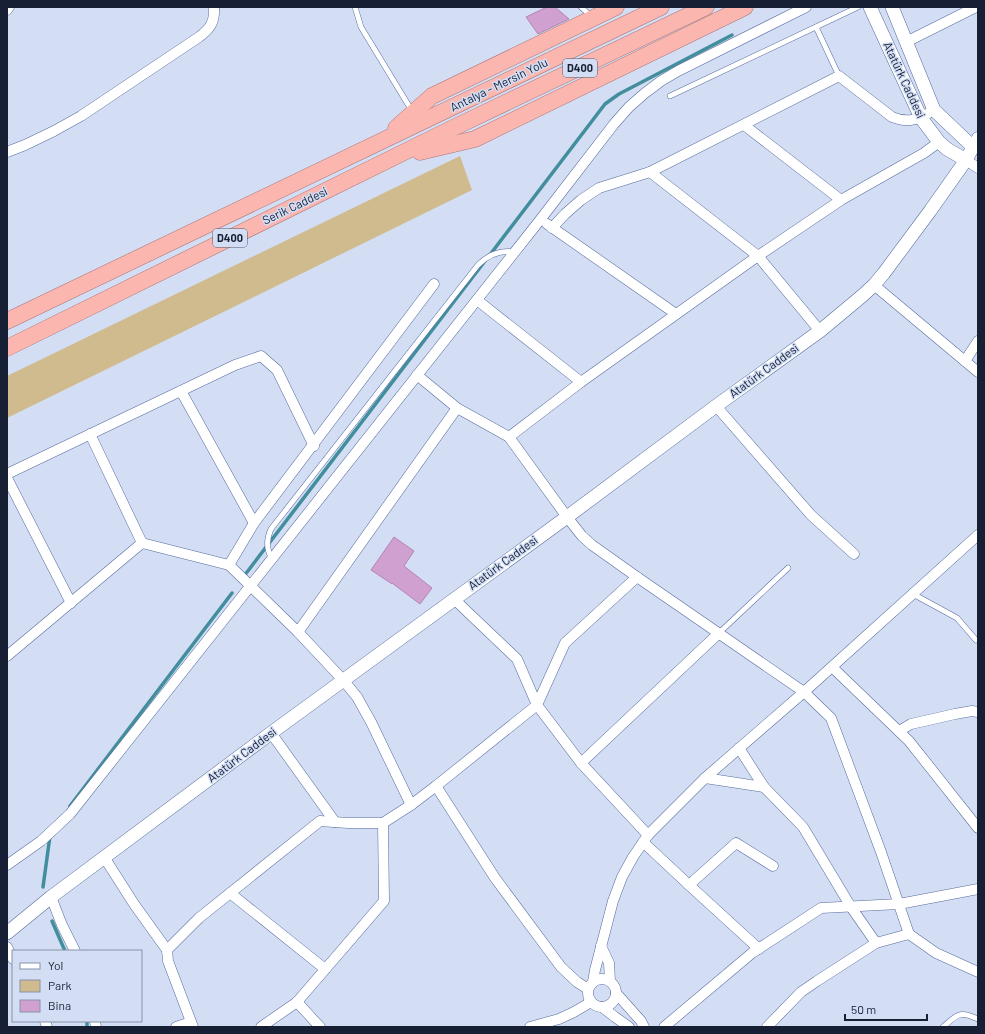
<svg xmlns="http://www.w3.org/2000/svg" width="985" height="1034" viewBox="0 0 985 1034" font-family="Barlow,sans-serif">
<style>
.green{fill:#cfbb8e}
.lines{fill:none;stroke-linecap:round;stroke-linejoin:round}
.stream{stroke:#428e9d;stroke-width:3.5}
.building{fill:#d0a0d0;stroke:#b385b3}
.service-casing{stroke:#566b9e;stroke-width:6}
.minor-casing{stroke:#566b9e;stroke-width:11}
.tertiary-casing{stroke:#566b9e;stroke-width:13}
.secondary-casing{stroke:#566b9e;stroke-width:14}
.trunk-casing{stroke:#aa7577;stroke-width:17}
.service{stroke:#fff;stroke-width:5}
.minor{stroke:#fff;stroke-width:10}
.tertiary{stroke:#fff;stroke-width:12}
.secondary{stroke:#fff;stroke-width:13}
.trunk{stroke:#fab6af;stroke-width:16}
.labels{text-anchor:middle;stroke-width:3;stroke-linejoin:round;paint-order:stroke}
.shield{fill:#d3def5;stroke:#4f586e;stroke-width:1}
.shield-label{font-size:11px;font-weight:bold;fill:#161f34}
.street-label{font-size:12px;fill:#161f34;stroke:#d3def5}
</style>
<rect width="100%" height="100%" fill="#d3def5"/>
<polygon class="green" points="460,156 472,190 7,418 7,376"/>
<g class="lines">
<g class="stream">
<polyline points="489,256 605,104 619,94 732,35"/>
<polyline points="244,576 485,261"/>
<polyline points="70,806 232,593"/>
<polyline points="43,887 50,836"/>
<polyline points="52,921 65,951"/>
<polyline points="87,1021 87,1027"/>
</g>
</g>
<g class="building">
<polygon points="547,7 555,7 569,19 538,34 526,17"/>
<polygon points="394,537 414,551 404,566 432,588 420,604 392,583 392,584 371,570"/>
</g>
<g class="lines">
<defs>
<g id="service">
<polyline points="355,7 361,27 412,111"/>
<polyline points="581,7 591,16"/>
<polyline points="816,27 839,76"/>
<polyline points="670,96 858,7"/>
<path d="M272,559c-6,-10 -6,-19 -1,-30l207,-264c10,-10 21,-15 36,-13"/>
<polyline points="913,594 957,618 976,640"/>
<polyline points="719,633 788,568"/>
<path d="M943,1027c14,-12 16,-17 35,-8"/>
</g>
<g id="minor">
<polyline points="7,10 9,7"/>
<polyline points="906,42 976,7"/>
<polyline points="744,125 841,200"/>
<path d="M7,152l18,-7 29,-14 27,-15 118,-79c11,-8 16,-15 15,-30"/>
<polyline points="966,160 978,168"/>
<polyline points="650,172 758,256 820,331"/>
<polyline points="547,224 676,314"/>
<path d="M552,228l13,-14 16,-14 18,-12 51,-16 189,-96 53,41c17,7 27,2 42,-7"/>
<polyline points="874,285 978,372"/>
<polyline points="477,300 581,382"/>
<polyline points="965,361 978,341"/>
<polyline points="417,375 457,408 509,437 567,517 582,536 592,545 637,577 804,692 831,718 881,852 909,934 936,953 978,972"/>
<polyline points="181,391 254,523"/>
<polyline points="716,406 811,515 854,554"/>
<polyline points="90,434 142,543"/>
<polyline points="509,437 581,382 758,256 841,200 924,153 939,142"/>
<polyline points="7,474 235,365 261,356 277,370 314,446"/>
<polyline points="7,478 71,603"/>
<polyline points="142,543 229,565 298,632 344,681 357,697 371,722 411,805"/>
<polyline points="229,565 254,523 434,284"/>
<polyline points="454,599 517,659 537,705 581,763 648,835"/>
<polyline points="298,632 457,408"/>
<polyline points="7,656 142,543"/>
<polyline points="832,667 909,741 978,828"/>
<polyline points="899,731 911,724 955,714 972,711 978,712"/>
<polyline points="271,733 335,822"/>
<polyline points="739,748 764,787 803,827 851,907 876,943"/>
<polyline points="581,763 719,633"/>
<polyline points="705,778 764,787"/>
<polyline points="436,786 495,878 561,967 577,982 588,989"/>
<polyline points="643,842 689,885 759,949"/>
<polyline points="104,857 134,904 167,950"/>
<polyline points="7,865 41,841 70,814 540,220 614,124 629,107 645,93 661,81 678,71 806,7"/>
<polyline points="689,885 736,843 773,866"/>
<polyline points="230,893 325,969"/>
<polyline points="51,897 62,925 75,951"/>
<polyline points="601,946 609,963 610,981"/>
<polyline points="7,947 13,959"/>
<circle cx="602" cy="993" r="14"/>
<polyline points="593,982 595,970 613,901 622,877 633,857 648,835 705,778 804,692 978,535"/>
<polyline points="616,993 641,1021 644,1027"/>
<polyline points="297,1002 320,1027"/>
<polyline points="602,1007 615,1017 629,1027"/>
<polyline points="45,1021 47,1027"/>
<polyline points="95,1021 96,1027"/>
<polyline points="176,1027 191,1022"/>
<polyline points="193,1027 168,961 167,950 199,918 320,821 348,823 383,823 411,805 436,786 537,705 565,643 637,577"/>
<polyline points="261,1027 297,1002 384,901 383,823"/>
<polyline points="530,1027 559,1019 574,1012 591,1002"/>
<polyline points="664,1027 752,953 821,908 899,904 978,889"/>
<polyline points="767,1027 801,992 817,981 876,943 909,934"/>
</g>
<polyline id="tertiary" points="973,147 978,138"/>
<g id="secondary">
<polyline points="870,7 921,118 939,142 947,149 966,160"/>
<polyline points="7,933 51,897 271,733 567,517 716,406 820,331 862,296 874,285 884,273 930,211 966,160 973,147 934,110 892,7"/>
</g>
<g id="trunk">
<polyline points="396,128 432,96 616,7"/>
<polyline points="420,152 475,139 745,7"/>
<polyline points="7,321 661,7"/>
<polyline points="7,348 453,128 706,7"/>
</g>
</defs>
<use href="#service" class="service-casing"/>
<use href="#minor" class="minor-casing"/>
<use href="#tertiary" class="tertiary-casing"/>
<use href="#secondary" class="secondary-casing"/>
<use href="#trunk" class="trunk-casing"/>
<use href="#service" class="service"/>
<use href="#minor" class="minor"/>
<use href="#tertiary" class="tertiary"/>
<use href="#secondary" class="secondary"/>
<use href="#trunk" class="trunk"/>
</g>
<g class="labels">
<g class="shield">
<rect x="563" y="59" width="34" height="18" rx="3"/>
<rect x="213" y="229" width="34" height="18" rx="3"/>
</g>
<g class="shield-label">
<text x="580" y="72">D400</text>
<text x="230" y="242">D400</text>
</g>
<g class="street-label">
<text transform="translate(904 80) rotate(65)" y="4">Atatürk Caddesi</text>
<text transform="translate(499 85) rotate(-26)" y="4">Antalya - Mersin Yolu</text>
<text transform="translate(295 206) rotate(-26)" y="4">Serik Caddesi</text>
<text transform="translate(764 371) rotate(-36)" y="4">Atatürk Caddesi</text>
<text transform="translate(503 563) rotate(-36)" y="4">Atatürk Caddesi</text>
<text transform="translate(242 755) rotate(-37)" y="4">Atatürk Caddesi</text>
</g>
</g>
<rect width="985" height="1034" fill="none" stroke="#161f34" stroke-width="16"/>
<rect x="12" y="950" width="130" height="72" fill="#d3def5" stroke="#8792a8"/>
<rect x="20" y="963" width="20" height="6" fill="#ffffff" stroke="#8792a8"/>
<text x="48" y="970" font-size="12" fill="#161f34">Yol</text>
<rect x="20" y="980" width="20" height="12" fill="#cfbb8e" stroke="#8792a8"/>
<text x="48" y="990" font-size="12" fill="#161f34">Park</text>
<rect x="20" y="1000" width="20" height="12" fill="#d0a0d0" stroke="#8792a8"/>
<text x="48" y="1010" font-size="12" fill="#161f34">Bina</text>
<path d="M845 1014v6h82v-6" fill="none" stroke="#161f34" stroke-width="2"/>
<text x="851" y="1014" font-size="12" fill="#161f34" stroke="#d3def5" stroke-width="3" paint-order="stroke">50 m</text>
</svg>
